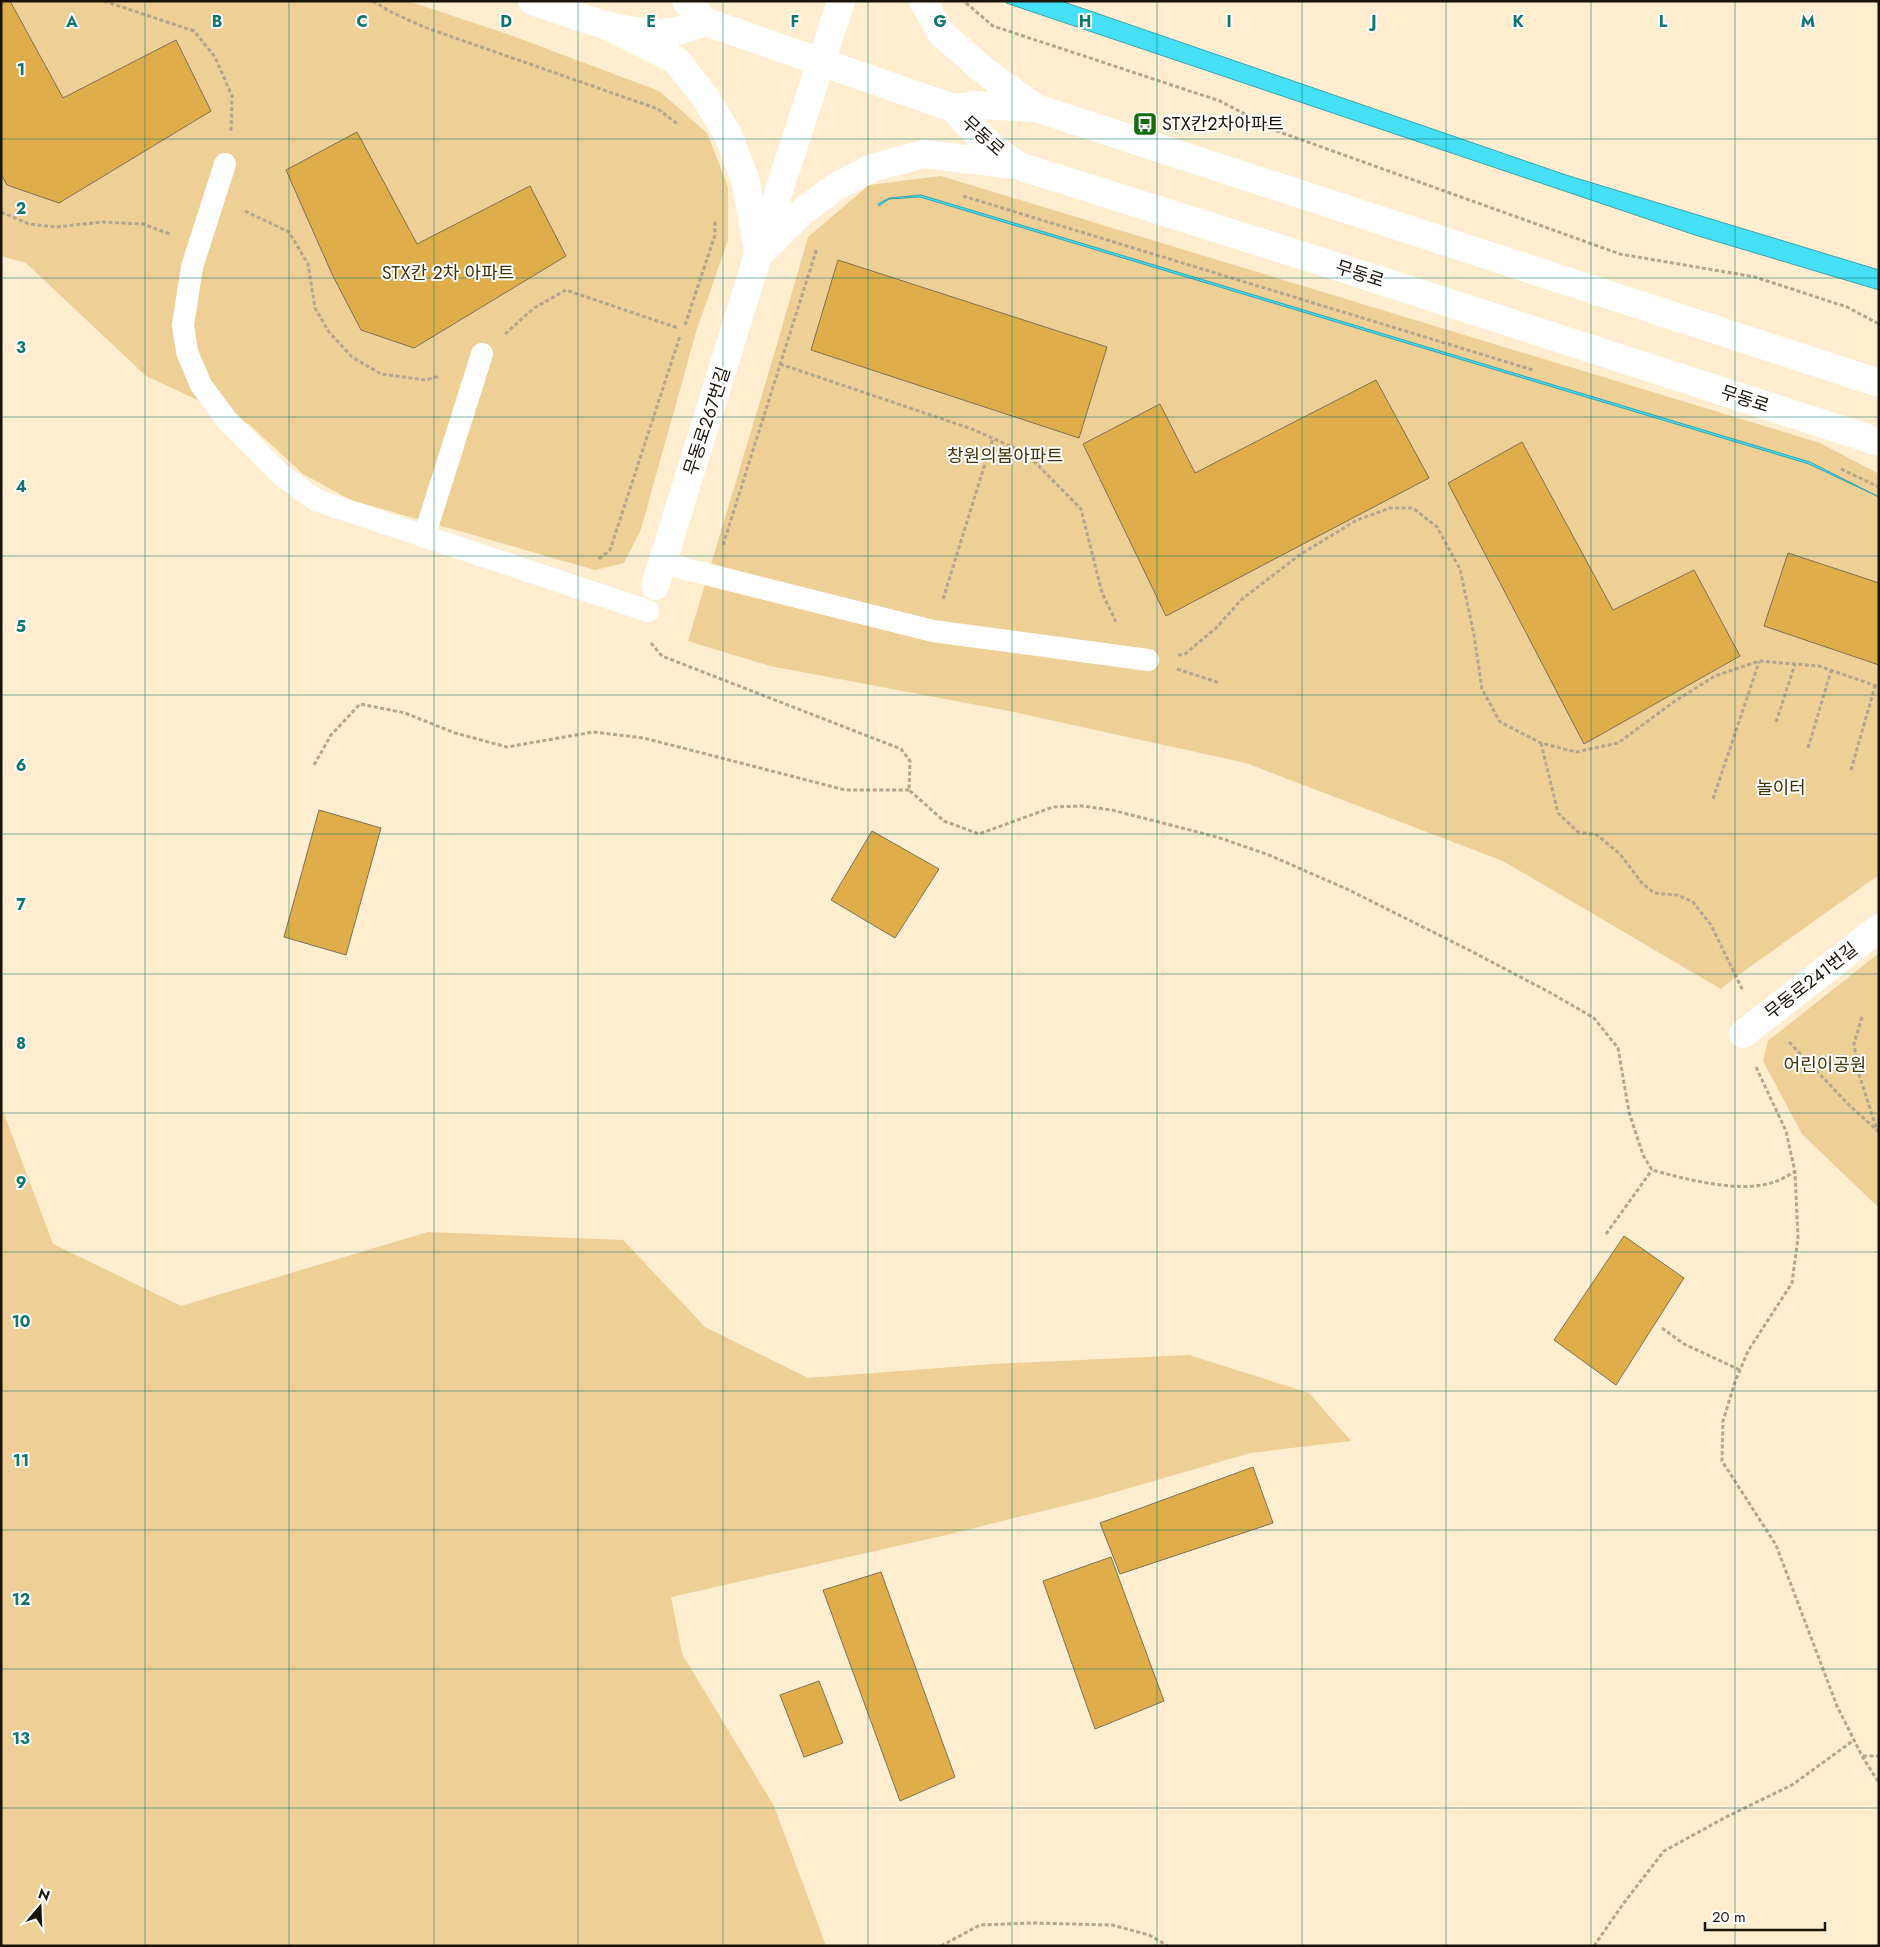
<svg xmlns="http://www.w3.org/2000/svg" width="1880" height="1947" viewBox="0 0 1880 1947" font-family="Jost,'Noto Sans KR',sans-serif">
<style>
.green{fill:#eecf95}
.water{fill:#45e0f5;stroke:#38a2ae}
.building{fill:#dfae4b;stroke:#7f7055}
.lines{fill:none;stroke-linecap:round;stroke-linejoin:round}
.path{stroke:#b3a68e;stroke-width:3;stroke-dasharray:4 2.5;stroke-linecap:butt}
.lane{stroke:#fff;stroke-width:22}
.street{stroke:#fff;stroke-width:28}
.secondary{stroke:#fff;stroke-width:28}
.grid{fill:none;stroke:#0f766e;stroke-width:1;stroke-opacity:0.55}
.labels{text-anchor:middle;stroke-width:4;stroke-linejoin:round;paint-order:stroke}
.poi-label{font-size:18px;fill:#191309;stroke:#fff;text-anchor:start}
.street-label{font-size:18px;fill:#191309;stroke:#fff}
.park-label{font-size:18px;fill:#443105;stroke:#fff}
.grid-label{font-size:16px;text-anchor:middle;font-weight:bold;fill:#0f766e;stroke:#fff;stroke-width:4;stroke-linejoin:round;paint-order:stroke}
</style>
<rect width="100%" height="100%" fill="#feedcf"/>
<g class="green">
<polygon points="1,1 408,1 510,35 659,91 707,133 728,187 728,240 696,332 641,529 624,563 595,570 351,500 303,474 249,424 146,376 26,263 1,256"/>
<polygon points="941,176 1820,443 1879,474 1879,875 1737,976 1721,989 1503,861 1246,763 1009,711 770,666 688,641 776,348 808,237 869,185"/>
<polygon points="1879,953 1879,1208 1802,1134 1763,1061 1768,1041"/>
<polygon points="1,1106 53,1244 181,1306 428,1232 623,1240 705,1327 808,1378 992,1364 1189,1355 1309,1393 1351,1441 1250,1453 1095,1498 946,1535 671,1597 682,1654 774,1806 826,1946 1,1946"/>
</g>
<g class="water">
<polygon points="1006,1 1061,1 1566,175 1879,270 1879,290 1695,235 1006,3"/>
<polygon points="921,195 1810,462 1879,497 1809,464 920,197 889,199 879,206 878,204 889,198"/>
</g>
<g class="building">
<polygon points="1,1 10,1 63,98 176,40 211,111 59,203 7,185 1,174"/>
<polygon points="357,132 417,244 530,186 566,256 414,348 361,330 332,274 286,170"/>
<polygon points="838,260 1107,347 1079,438 811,350"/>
<polygon points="1376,380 1429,478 1166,616 1083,444 1160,404 1195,473"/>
<polygon points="1522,442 1613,610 1694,570 1740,656 1584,744 1448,483"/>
<polygon points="1788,553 1879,583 1879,665 1764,626"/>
<polygon points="319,810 381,828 346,955 284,937"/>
<polygon points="872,831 939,869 895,938 831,900"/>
<polygon points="1624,1236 1684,1278 1616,1385 1554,1340"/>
<polygon points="1253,1467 1273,1523 1120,1574 1100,1523"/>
<polygon points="1111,1557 1164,1701 1095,1729 1043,1581"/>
<polygon points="881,1572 955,1777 900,1801 823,1590"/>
<polygon points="819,1681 843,1743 804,1757 780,1695"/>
</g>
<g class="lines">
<g class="path">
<polyline points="104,1 194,31 215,57 232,96 231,132"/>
<polyline points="373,1 389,11 424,27 658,109 679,125"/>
<polyline points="966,3 993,26 1220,101 1277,131 1620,254 1755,277 1847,307 1879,324"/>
<polyline points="963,196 1533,370"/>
<polyline points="245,211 289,232 308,264 315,308 329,332 352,357 381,374 426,380 440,376"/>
<polyline points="1,212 29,224 56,227 102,222 143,224 170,234"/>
<polyline points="685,325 715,235 715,221"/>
<polyline points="505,334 534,308 566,290 678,328"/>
<polyline points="780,364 972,429 1026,453 1081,509 1102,593 1116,622"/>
<polyline points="1841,469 1879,487"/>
<polyline points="723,545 817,248"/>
<polyline points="599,559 610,550 680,336"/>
<polyline points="943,599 993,438"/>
<path d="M651,643l11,13 239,93 9,12 -1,29 35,31 35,13 74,-27 29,-1 30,4 105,27 52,18 80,35 118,59 82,43 45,26 24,30 11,64 14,43 9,15c33,9 89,24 122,12 7,-2 14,-7 21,-10"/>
<polyline points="1178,655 1185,654 1216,628 1242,599 1301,554 1357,520 1390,508 1413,508 1437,527 1460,569 1474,635 1482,689 1500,722 1541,743 1576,752 1618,743 1675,701 1715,676 1759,661 1819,666 1879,687"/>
<polyline points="1177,669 1220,683"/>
<polyline points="1776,722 1795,664"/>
<polyline points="1541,743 1558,813 1578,832 1597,835 1620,854 1642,883 1654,893 1677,895 1693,902 1711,925 1743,991"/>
<polyline points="1808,748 1831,671"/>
<polyline points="314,765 331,735 360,704 405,713 455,733 507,747 593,732 644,738 845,790 909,790"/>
<polyline points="1851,770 1875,686"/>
<polyline points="1713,799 1759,662"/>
<polyline points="1862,1017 1854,1044 1858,1071 1877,1130"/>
<polyline points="1789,1042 1850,1106 1879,1132"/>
<polyline points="1756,1067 1786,1131 1795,1172 1798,1238 1792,1283 1748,1351 1735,1382 1723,1421 1722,1461 1776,1545 1837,1706 1862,1756 1879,1783"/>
<polyline points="1606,1234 1652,1170"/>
<polyline points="1662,1328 1684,1344 1740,1370"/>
<polyline points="1863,1756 1879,1756"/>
<polyline points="941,1946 980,1925 1033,1923 1112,1925 1149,1935 1168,1946"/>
<polyline points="1594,1946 1623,1904 1664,1851 1726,1817 1792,1785 1854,1740"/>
</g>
<g class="lane">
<polyline points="225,164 192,267 183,325 187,352 201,385 226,419 280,474 316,500 648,611"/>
<polyline points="424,537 482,354"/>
<polyline points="662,563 933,631 1148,660"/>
</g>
<polyline class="street" points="1743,1034 1879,928"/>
<g class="secondary">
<path d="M532,1c40,13 102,39 144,30 10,-2 20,-6 30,-9"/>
<polyline points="686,1 706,22 953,108 979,105 1036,108 1879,383"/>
<polyline points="923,1 941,33 982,69 1036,108"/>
<polyline points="608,26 676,60 705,97 728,135 746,182 758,252"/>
<path d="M953,108c21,23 39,41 66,58l310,98 550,178"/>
<polyline points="761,253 801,213 835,187 872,168 923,154 1016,165"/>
<polyline points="655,586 758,255 841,1"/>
</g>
</g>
<path class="grid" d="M145,1v1945M289,1v1945M434,1v1945M578,1v1945M723,1v1945M868,1v1945M1012,1v1945M1157,1v1945M1302,1v1945M1446,1v1945M1591,1v1945M1735,1v1945M1,139h1878M1,278h1878M1,417h1878M1,556h1878M1,695h1878M1,834h1878M1,974h1878M1,1113h1878M1,1252h1878M1,1391h1878M1,1530h1878M1,1669h1878M1,1808h1878"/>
<defs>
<symbol id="bus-square" viewBox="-11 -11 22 22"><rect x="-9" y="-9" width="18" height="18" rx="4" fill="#176b10" stroke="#fff"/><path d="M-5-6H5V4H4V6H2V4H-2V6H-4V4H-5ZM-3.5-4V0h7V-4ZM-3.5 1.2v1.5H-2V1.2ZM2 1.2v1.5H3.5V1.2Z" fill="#fff"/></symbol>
</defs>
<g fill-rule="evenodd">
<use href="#bus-square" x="1131" y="110" width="28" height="28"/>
</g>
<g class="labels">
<g class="poi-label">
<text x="1162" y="130">STX칸2차아파트</text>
</g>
<g class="street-label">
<text transform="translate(983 136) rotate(42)" y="6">무동로</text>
<text transform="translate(1360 274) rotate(18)" y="6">무동로</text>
<text transform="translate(1745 399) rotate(18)" y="6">무동로</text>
<text transform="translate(707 421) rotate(-72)" y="6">무동로267번길</text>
<text transform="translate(1811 981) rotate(-38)" y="6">무동로241번길</text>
</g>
<g class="park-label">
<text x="448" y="279">STX칸 2차 아파트</text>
<text x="1005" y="462">창원의봄아파트</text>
<text x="1781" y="794">놀이터</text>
<text x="1825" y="1071">어린이공원</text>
</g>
</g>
<g class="grid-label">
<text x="72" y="27">A</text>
<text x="217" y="27">B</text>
<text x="362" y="27">C</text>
<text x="506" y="27">D</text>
<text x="651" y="27">E</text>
<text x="795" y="27">F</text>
<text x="940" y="27">G</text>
<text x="1085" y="27">H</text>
<text x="1229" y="27">I</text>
<text x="1374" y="27">J</text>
<text x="1518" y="27">K</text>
<text x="1663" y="27">L</text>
<text x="1808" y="27">M</text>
<text x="21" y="75">1</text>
<text x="21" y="214">2</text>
<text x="21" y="353">3</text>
<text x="21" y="492">4</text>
<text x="21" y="632">5</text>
<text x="21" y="771">6</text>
<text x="21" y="910">7</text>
<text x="21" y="1049">8</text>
<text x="21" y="1188">9</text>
<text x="21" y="1327">10</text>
<text x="21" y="1466">11</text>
<text x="21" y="1605">12</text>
<text x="21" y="1744">13</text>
</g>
<rect width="1880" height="1947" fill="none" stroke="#191309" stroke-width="5"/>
<g transform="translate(40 1907) rotate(19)" stroke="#ffffff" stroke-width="4" paint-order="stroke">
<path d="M0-4L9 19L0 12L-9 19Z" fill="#191309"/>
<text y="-8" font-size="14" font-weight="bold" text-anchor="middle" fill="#191309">N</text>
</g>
<path d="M1705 1922v8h120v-8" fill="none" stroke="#191309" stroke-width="2.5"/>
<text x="1712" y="1922" font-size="15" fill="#191309" stroke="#ffffff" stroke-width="4" paint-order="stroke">20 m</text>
</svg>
